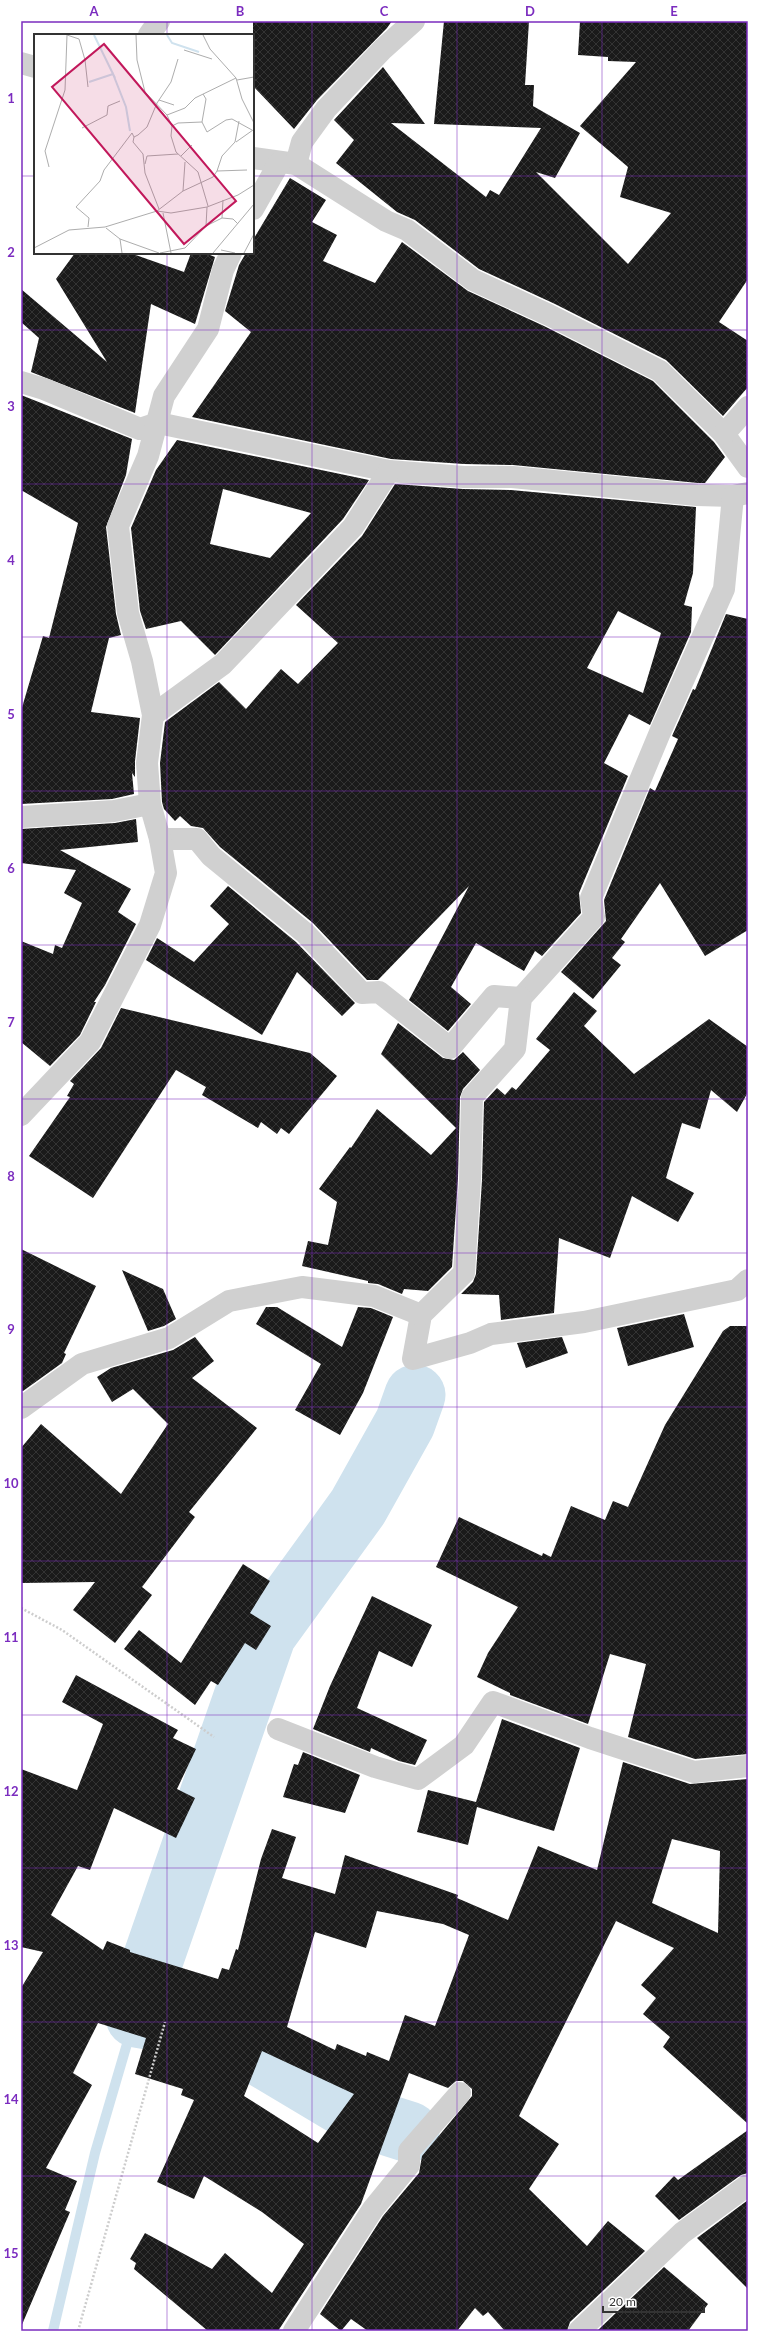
<svg xmlns="http://www.w3.org/2000/svg" width="769" height="2352" viewBox="0 0 769 2352" font-family="Lato,sans-serif">
<style>
.lines{fill:none;stroke-linecap:round;stroke-linejoin:round}
.stream{stroke:#cfe2ee;stroke-width:10}
.river{stroke:#cfe2ee;stroke-width:61}
.building{fill:url(#building-cross-hatch);fill-rule:evenodd}
.path{stroke:#cdcdcd;stroke-width:2.5;stroke-dasharray:2 2;stroke-linecap:butt}
.street{stroke:#d0d0d0;stroke-width:22}
.grid{fill:none;stroke:#7b2cbf;stroke-width:1;stroke-opacity:0.55}
.inset-river{fill:none;stroke:#cfe2ee;stroke-width:2}
.inset-road{fill:none;stroke:#adadad;stroke-width:1}
.view{fill:#c2185b;fill-opacity:0.15;stroke:#c2185b;stroke-width:2}
.inset-edge{fill:none;stroke:#333;stroke-width:2}
.neatline{fill:none;stroke:#7b2cbf;stroke-width:1.5}
.grid-label{font-size:13px;text-anchor:middle;font-weight:bold;fill:#7b2cbf}
</style>
<defs>
<pattern id="building-cross-hatch" width="8" height="8" patternUnits="userSpaceOnUse"><rect width="8" height="8" fill="#1a1a1a"/><path d="M0 0l8 8M0 8l8-8" fill="none" stroke="#333"/></pattern>
</defs>
<rect width="100%" height="100%" fill="#fff"/>
<g class="lines">
<polyline class="stream" points="53,2331 95,2153 134,2020"/>
<polyline class="river" points="409,2132 365,2118 221,2032 136,2017 143,1988 266,1634 358,1507 405,1423 415,1395"/>
</g>
<g class="building">
<polygon points="253,21 392,21 387,28 317,100 294,129 253,86"/>
<polygon points="444,21 529,21 525,85 534,85 533,106 580,133 555,178 536,172 628,264 671,213 620,197 628,167 580,126 636,62 608,61 608,57 578,55 580,21 748,21 748,279 719,322 748,341 748,387 723,416 666,360 555,304 479,269 415,220 397,212 336,163 354,140 334,120 383,67 425,124 391,123 486,197 490,190 499,195 541,128 434,124"/>
<polygon points="290,178 326,200 312,222 337,235 323,261 375,283 402,242 468,291 544,326 653,381 714,442 725,457 705,483 698,483 513,465 464,464 391,459 192,417 251,332 225,311 239,265 246,253 253,253 253,240"/>
<polygon points="75,253 130,253 184,272 191,253 205,253 215,257 195,324 151,304 135,413 31,372 39,338 21,322 21,289 107,362 56,279"/>
<polygon points="21,395 132,439 126,475 106,527 116,614 121,635 109,638 91,712 140,718 135,761 135,777 132,773 134,794 112,799 21,804 21,711 43,636 49,638 78,523 21,490"/>
<path d="M177,440l192,40 -26,39 -128,136 -34,-34 -35,8 -6,-18 -9,-83 25,-58zM223,489l88,24 -41,45 -60,-14z"/>
<path d="M395,484l68,5 48,1 185,17 -3,66 -9,32 8,2 -1,25 -41,93 -21,-11 -25,49 24,13 -49,117 2,20 -39,43 -7,-5 -11,20 -48,-28 -25,44 20,17 -23,27 -39,-31 60,-114 -91,94h-11l-54,-57 -93,-76 -17,-19 -12,-2 -11,-10 -5,5 -11,-12 -2,-7 -2,-39 5,-41 54,-40 27,27 35,-40 17,15 40,-41 -42,-38 66,-69zM618,611l43,22 -18,60 -56,-25z"/>
<polygon points="726,614 748,619 748,930 705,956 660,883 621,939 625,942 612,958 621,965 593,999 561,972 606,921 604,900 650,788 655,791 678,739 672,736 693,689 695,690"/>
<polygon points="136,819 138,842 60,850 131,889 118,912 136,924 105,985 94,1002 96,1002 80,1035 50,1066 21,1042 21,941 53,954 55,945 62,948 82,903 64,893 76,870 21,863 21,829 115,823"/>
<polygon points="228,886 296,942 355,1003 342,1016 297,972 262,1035 146,960 157,938 194,962 229,924 210,906"/>
<polygon points="574,992 597,1011 584,1026 634,1074 709,1019 748,1047 748,1092 737,1112 711,1090 700,1129 682,1123 666,1178 694,1193 678,1222 632,1196 610,1258 559,1238 554,1313 501,1320 499,1295 461,1294 473,1282 476,1274 482,1180 484,1102 497,1088 505,1095 512,1087 516,1090 550,1050 536,1039"/>
<polygon points="121,1008 310,1053 337,1076 289,1134 281,1128 277,1134 261,1122 258,1128 202,1095 206,1087 176,1070 93,1198 29,1156 70,1097 67,1096 74,1084 70,1081 101,1048"/>
<polygon points="398,1023 443,1058 454,1060 463,1052 480,1070 463,1089 460,1097 458,1178 452,1267 428,1291 404,1289 402,1294 378,1284 368,1283 368,1281 302,1266 308,1241 328,1245 337,1202 319,1189 350,1147 351,1148 377,1109 431,1155 456,1128 381,1054"/>
<polygon points="21,1249 96,1286 64,1353 66,1354 62,1363 23,1391 21,1391"/>
<polygon points="122,1270 163,1289 176,1319 164,1326 148,1331"/>
<polygon points="266,1307 277,1307 342,1347 358,1307 371,1308 393,1317 363,1393 340,1435 295,1410 321,1364 256,1324"/>
<polygon points="684,1314 694,1347 628,1366 617,1328"/>
<polygon points="730,1326 748,1326 748,1754 695,1759 628,1737 646,1664 610,1654 588,1724 510,1695 510,1693 477,1677 488,1653 518,1607 436,1567 459,1517 542,1556 543,1553 551,1557 571,1506 605,1520 613,1501 628,1507 665,1425 723,1331"/>
<polygon points="195,1337 214,1361 192,1378 257,1428 189,1512 195,1517 142,1587 152,1595 115,1643 73,1610 95,1582 21,1583 21,1448 41,1424 121,1494 168,1424 133,1389 112,1402 97,1377 111,1368 173,1350"/>
<polygon points="562,1337 568,1353 526,1368 517,1343"/>
<polygon points="243,1564 270,1581 250,1613 271,1626 256,1650 245,1643 218,1685 211,1681 195,1705 124,1649 139,1630 181,1663"/>
<polygon points="372,1596 432,1625 412,1667 379,1651 357,1708 427,1740 415,1765 399,1761 371,1748 370,1752 313,1729 330,1686"/>
<path d="M76,1675l102,55 -5,8 23,11 -19,40 18,9 -19,40 -62,-30 -24,62 -12,-4 -27,49 52,35 4,-9 23,9v2l88,27 4,-11 7,2 7,-21 2,1 23,-91 11,-30 24,8 -14,41 53,16 10,-39 113,40 -1,3 51,22 30,-74 59,24 26,-108 67,22 58,-5v345l-85,-77 7,-10 -27,-23 13,-16 -15,-13 33,-37 -58,-27 -97,195 40,28 -30,45 58,57 21,-25 37,30 -75,71 -3,9h-62l-17,-19 -5,4 -8,-8 -18,23h-89l-17,-12 -10,12 -21,-17 63,-98 36,-43 3,-17 50,-60v-7l-9,-8h-7l-8,7 -39,-15 -48,131 -83,127h-70l-74,-62 2,-6 -6,-4 15,-26 67,36 13,-16 47,40 32,-49 -42,-32 -58,-36 -10,23 -37,-17 37,-82 -13,-5 2,-6 -48,-15 11,-36 -48,-15 -25,50 19,12 -46,83 31,13 -12,29 5,2 -49,115v-339l22,-36 -22,-5v-178l56,21 26,-66 -41,-22zM672,1839l48,12 -2,82 -66,-30zM377,1911l66,13 26,11 -34,91 -30,-11 -16,46 -22,-9 -1,4 -29,-12 -2,6 -48,-23 28,-95 51,16zM262,2051l92,43 -36,49 -74,-47z"/>
<polygon points="502,1719 580,1748 554,1831 477,1807 468,1845 417,1832 428,1790 476,1802"/>
<polygon points="303,1752 360,1775 345,1813 283,1797 294,1764 298,1765"/>
<polygon points="748,2130 748,2173 741,2175 679,2220 655,2196 674,2176 678,2180"/>
<polygon points="748,2200 748,2289 697,2238"/>
<polygon points="664,2267 708,2304 688,2331 597,2331"/>
</g>
<g class="lines">
<g class="path">
<polyline points="21,1608 62,1630 214,1737"/>
<polyline points="78,2331 165,2022"/>
</g>
<g class="street">
<polyline points="149,35 159,21"/>
<polyline points="21,63 35,67"/>
<polyline points="253,158 296,164 386,221 407,230 473,280 549,315 660,371 724,434 748,467"/>
<polyline points="296,164 302,142 326,109 383,49 414,21"/>
<polyline points="253,209 279,163"/>
<polyline points="21,382 44,389 140,429 158,423 389,471 464,477 512,477 697,495 733,496 748,493"/>
<polyline points="724,434 748,407"/>
<polyline points="733,496 724,589 661,730 591,898 594,917 521,998 515,1049 472,1097 470,1179 464,1273 421,1315 413,1359 470,1343 491,1334 584,1322 737,1290 748,1280"/>
<polyline points="153,715 223,664 353,527 389,471"/>
<polyline points="21,817 114,811 150,804"/>
<polyline points="160,839 197,839 211,856 305,933 362,993 379,992 450,1048 494,996 521,998"/>
<polyline points="21,1115 90,1042 150,925 166,873 160,839 150,804 147,763 153,715 142,661 128,613 118,526 148,456 164,396 208,329 223,270 231,253"/>
<polyline points="21,1408 82,1364 169,1338 229,1301 302,1287 374,1296 421,1315"/>
<polyline points="278,1729 375,1767 418,1779 464,1745 493,1702 590,1738 694,1772 748,1766"/>
<polyline points="294,2331 373,2209 409,2165 409,2151 460,2093"/>
<polyline points="579,2331 682,2233 748,2185"/>
</g>
</g>
<path class="grid" d="M167,21v14M312,21v2310M457,21v2310M602,21v2310M21,176h14M253,176h495M167,253v2078M21,330h727M21,484h727M21,637h727M21,791h727M21,945h727M21,1099h727M21,1253h727M21,1407h727M21,1561h727M21,1715h727M21,1868h727M21,2022h727M21,2176h727"/>
<g transform="translate(34 34)">
<rect width="220" height="220" fill="#fff"/>
<path class="inset-river" d="M60,1l21,43M133,1l5,8 27,9M55,48l24,-8 13,33 4,24"/>
<path class="inset-road" d="M33,1l12,4 6,21 3,27M102,1l1,25 8,32 22,23 5,11 -1,10 5,16 22,20 10,34M169,1l7,14 26,29 6,21 12,24M150,16l28,9M203,46l17,-3M125,66l15,5M133,81l18,-7 10,-10 41,-20M168,88l4,-23 -3,-5M138,92l6,-3 24,-1 5,10 19,-12 6,-1 20,11M48,94l25,-13 1,-9 12,-5M100,103l-1,5 10,12 2,19 14,36M202,108l17,-12M147,122l11,-11M111,130l2,-8 31,-2M15,133l-4,-16 20,-61 2,-55M183,137l30,-1M149,157l2,-29M123,177l26,-20 30,-14 4,-6 5,-15 13,-14 4,-21M129,179l8,40M188,184l1,-18M172,192l1,-19M54,193l1,-9 -13,-11 24,-26 4,-11 28,-37 2,4 4,-2 9,-8 10,-24 14,-21 7,-23M72,194l14,11 39,14M86,205l2,14M0,214l35,-18 36,-3 52,-16 14,2 36,-6 31,-12 16,-10M187,216l14,3M126,219l25,-5 21,-22 16,-8 11,1 5,5M179,219l41,-49M210,219l10,-19"/>
<path class="view" d="M70,10l132,157 -52,43 -132,-157z"/>
<rect width="220" height="220" class="inset-edge"/>
</g>
<rect width="769" height="2352" fill="none" stroke="#ffffff" stroke-width="44"/>
<path d="M603 2306v6h101v-6" fill="none" stroke="#333333" stroke-width="2"/>
<text x="609" y="2306" font-size="12" fill="#333333" stroke="#ffffff" stroke-width="3" paint-order="stroke">20 m</text>
<rect x="22" y="22" width="725" height="2308" class="neatline"/>
<g class="grid-label">
<text x="94" y="16">A</text>
<text x="240" y="16">B</text>
<text x="384" y="16">C</text>
<text x="530" y="16">D</text>
<text x="674" y="16">E</text>
<text x="11" y="103">1</text>
<text x="11" y="257">2</text>
<text x="11" y="411">3</text>
<text x="11" y="565">4</text>
<text x="11" y="719">5</text>
<text x="11" y="873">6</text>
<text x="11" y="1027">7</text>
<text x="11" y="1181">8</text>
<text x="11" y="1334">9</text>
<text x="11" y="1488">10</text>
<text x="11" y="1642">11</text>
<text x="11" y="1796">12</text>
<text x="11" y="1950">13</text>
<text x="11" y="2104">14</text>
<text x="11" y="2258">15</text>
</g>
</svg>
